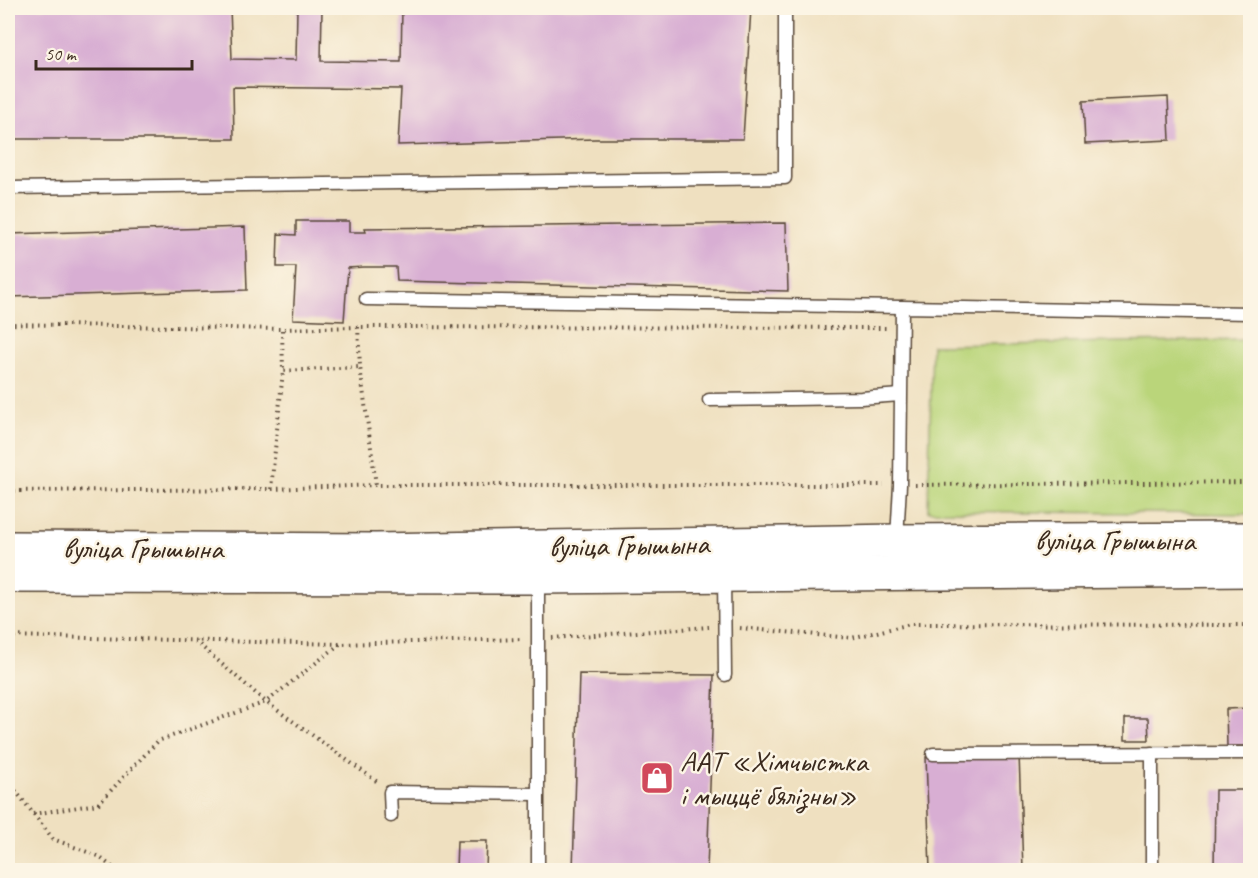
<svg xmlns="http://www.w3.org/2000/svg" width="1258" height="878" viewBox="0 0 1258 878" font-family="Caveat,sans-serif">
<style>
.green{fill:#bad57a;stroke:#7a804c;stroke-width:1.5}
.building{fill:#d8aed3}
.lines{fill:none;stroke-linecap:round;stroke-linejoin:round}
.lane-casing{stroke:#564536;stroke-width:15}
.primary-casing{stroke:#564536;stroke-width:36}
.path{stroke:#564536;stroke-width:4;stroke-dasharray:1.5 4.5;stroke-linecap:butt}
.lane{stroke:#fff;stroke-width:12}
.primary{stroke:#fff;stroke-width:33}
.labels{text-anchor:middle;stroke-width:5;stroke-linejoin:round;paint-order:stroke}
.street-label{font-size:30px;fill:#3b2a1e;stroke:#fcf5e5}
.poi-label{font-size:30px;fill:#3b2a1e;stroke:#fcf5e5;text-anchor:start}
</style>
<rect width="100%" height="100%" fill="#fcf5e5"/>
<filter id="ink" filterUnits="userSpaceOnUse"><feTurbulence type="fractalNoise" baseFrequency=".0167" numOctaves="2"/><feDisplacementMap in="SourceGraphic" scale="12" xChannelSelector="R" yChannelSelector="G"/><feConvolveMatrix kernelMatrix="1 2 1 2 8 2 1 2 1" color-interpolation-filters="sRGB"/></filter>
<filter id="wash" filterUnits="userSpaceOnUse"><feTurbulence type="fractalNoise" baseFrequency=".008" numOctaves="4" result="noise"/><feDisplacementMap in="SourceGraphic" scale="24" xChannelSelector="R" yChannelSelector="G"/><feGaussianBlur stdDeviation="1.35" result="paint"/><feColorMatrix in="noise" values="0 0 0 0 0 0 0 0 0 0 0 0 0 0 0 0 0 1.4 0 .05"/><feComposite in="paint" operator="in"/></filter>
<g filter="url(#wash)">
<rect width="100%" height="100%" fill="#efe0c0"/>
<polygon class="green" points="1250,340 1250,514 928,511 932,345"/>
<g id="blocks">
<g class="building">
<polygon points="8,8 230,8 232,59 296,60 297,8 322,8 321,61 401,62 402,8 751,8 743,139 595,139 398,145 401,89 233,87 234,139 8,139"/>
<polygon points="1168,97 1170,140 1085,144 1083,101"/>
<polygon points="296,221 349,221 349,232 366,232 365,228 786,223 788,291 397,281 396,267 364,267 348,268 344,321 293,319 296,267 277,267 278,234 296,235"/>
<polygon points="245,227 247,290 8,297 8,234"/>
<polygon points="579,674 714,675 707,870 573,870"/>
<polygon points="1250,708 1250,746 1227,746 1226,709"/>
<polygon points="1125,718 1148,718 1149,740 1125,740"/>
<polygon points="1019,754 1023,870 930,870 926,757"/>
<polygon points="1215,790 1250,790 1250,870 1214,870"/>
<polygon points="457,841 487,841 486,870 456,870"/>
</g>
</g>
</g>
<g filter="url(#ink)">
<use href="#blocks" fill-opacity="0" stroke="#564536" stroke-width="1.5"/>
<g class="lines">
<defs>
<g id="lane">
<polyline points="8,188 785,178 785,8"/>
<polyline points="366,299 902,307"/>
<polyline points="709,400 861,398 900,395"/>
<polyline points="897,539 900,485 902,307 1250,313"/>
<polyline points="724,575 725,675"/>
<polyline points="1152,753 1152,870"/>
<polyline points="933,754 1250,753"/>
<polyline points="391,816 390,792 537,794"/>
<polyline points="538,870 538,577"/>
</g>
<g id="primary">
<polyline points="8,548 376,550 897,541 1250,539"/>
<polyline points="8,576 538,577 1250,570"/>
</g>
</defs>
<use href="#lane" class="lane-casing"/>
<use href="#primary" class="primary-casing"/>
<g class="path">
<polyline points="8,324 282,329 358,327 888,328"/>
<polyline points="358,327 360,367"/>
<polyline points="282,330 283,371"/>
<polyline points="915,485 1250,482"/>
<polyline points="271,489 283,371 360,367 376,485"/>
<polyline points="8,491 271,489 376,485 884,485"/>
<polyline points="740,628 851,638 911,624 1250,625"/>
<polyline points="8,636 340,644 523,639"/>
<polyline points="552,638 709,627"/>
<polyline points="195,641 266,702 379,783"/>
<polyline points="8,781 53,839 98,856 116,870"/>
<polyline points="33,814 98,804 158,741 266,702 340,644"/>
</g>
<use href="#lane" class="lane"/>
<use href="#primary" class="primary"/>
</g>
</g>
<defs>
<symbol id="shop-square" viewBox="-11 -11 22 22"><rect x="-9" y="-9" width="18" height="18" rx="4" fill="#d1495b" stroke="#fcf5e5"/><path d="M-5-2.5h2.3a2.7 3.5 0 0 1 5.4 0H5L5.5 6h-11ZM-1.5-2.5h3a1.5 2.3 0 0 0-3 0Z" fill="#fff"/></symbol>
</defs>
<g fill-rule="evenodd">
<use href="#shop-square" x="638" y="759" width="38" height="38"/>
</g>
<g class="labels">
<g class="street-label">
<text x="1115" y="550">вуліца Грышына</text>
<text transform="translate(629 545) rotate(-1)" y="10">вуліца Грышына</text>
<text x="143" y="558">вуліца Грышына</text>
</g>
<g class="poi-label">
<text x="680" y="771">ААТ «Хімчыстка<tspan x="680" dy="34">і мыццё бялізны»</tspan></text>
</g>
</g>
<rect width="1258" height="878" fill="none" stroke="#fcf5e5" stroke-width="30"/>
<path d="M36 60v9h156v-9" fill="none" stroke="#3b2a1e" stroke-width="3"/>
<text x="45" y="60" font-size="18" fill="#3b2a1e" stroke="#fcf5e5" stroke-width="4.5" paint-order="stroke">50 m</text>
</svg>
